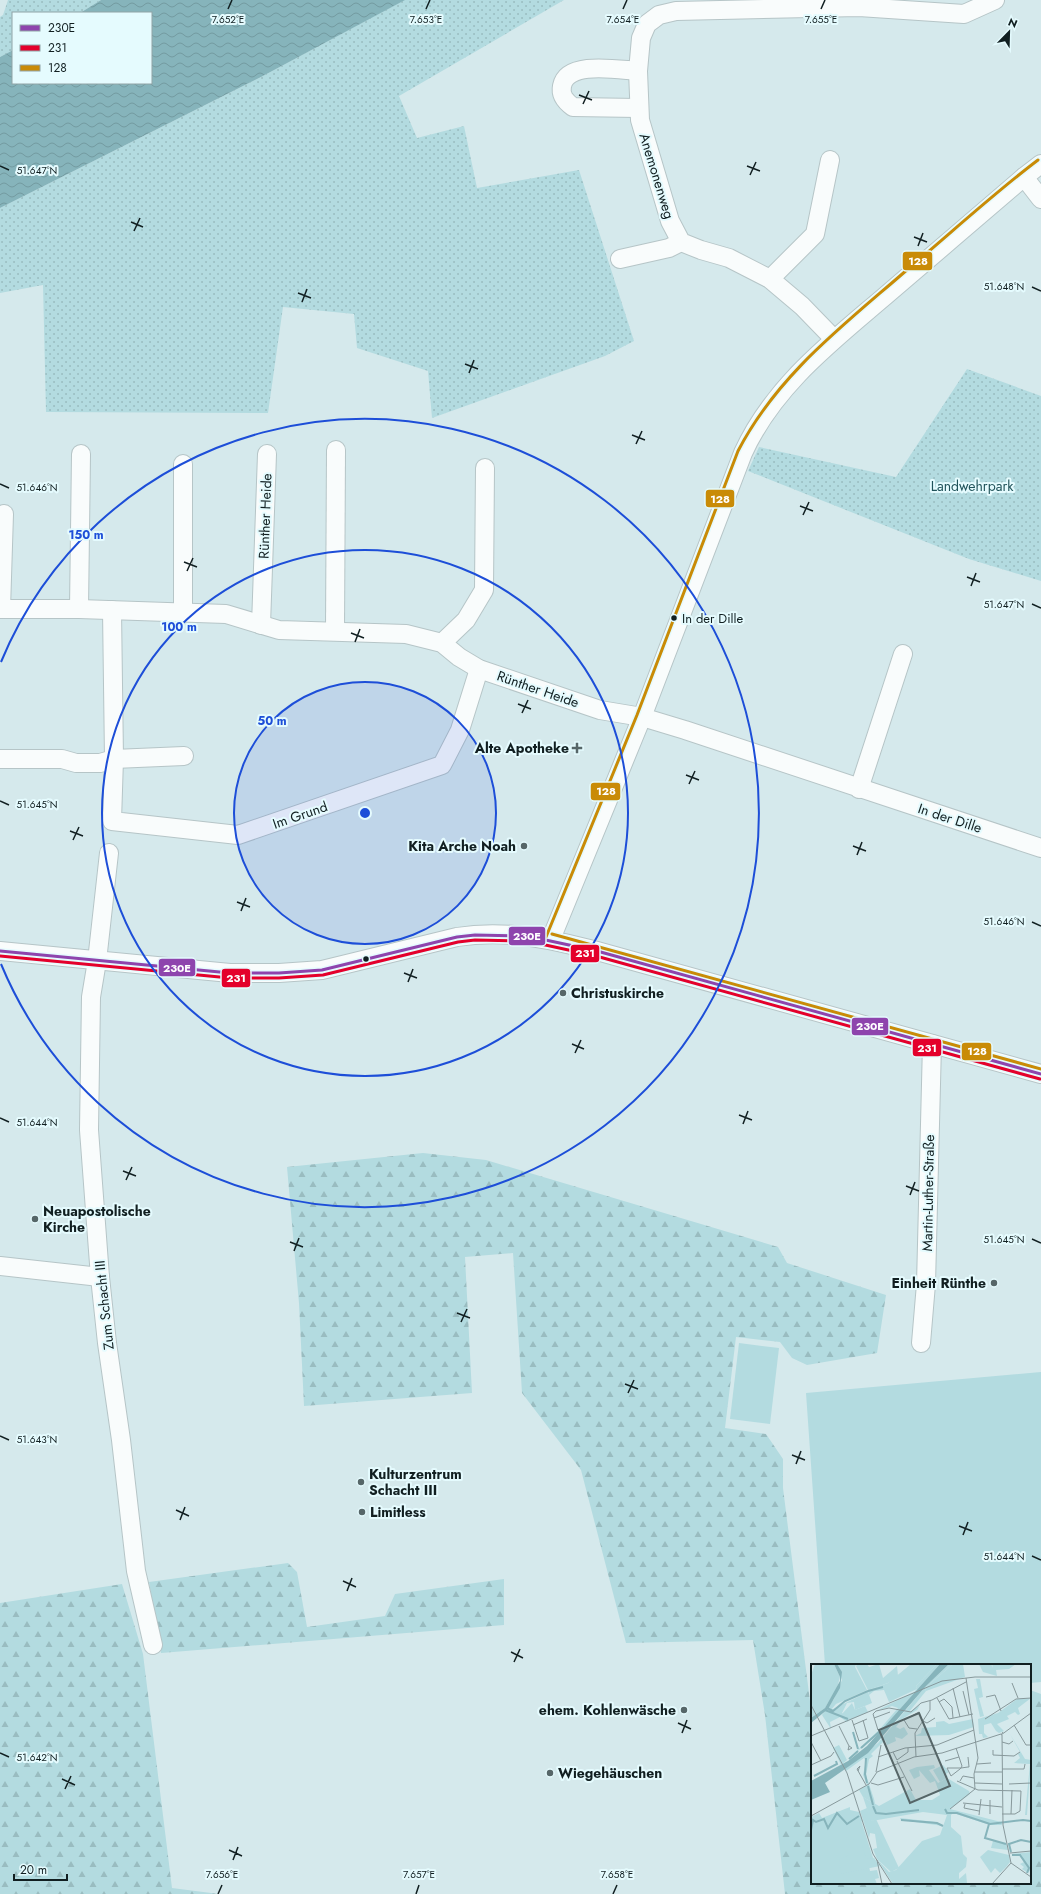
<svg xmlns="http://www.w3.org/2000/svg" width="1041" height="1894" viewBox="0 0 1041 1894" font-family="Jost,sans-serif">
<style>
.grass{fill:url(#grass-dots)}
.forest{fill:url(#forest-firs)}
.garden{fill:#b3dbe0}
.water{fill:url(#water-waves)}
.lines{fill:none;stroke-linecap:round;stroke-linejoin:round}
.street-casing{stroke:#b6c5c7;stroke-width:20}
.street{stroke:#f9fcfc;stroke-width:18}
.bus-1-casing{stroke:#e5fbfe;stroke-width:6}
.bus-2-casing{stroke:#e5fbfe;stroke-width:6}
.bus-3-casing{stroke:#e5fbfe;stroke-width:6}
.bus-1{stroke:#8e44ad;stroke-width:3}
.bus-2{stroke:#e4002b;stroke-width:3}
.bus-3{stroke:#c98b07;stroke-width:3}
.ticks{fill:none;stroke:#111f21;stroke-width:1.5}
.ring{fill:none;stroke:#1d4ed8;stroke-width:2}
.bus-dot{fill:#111f21;stroke:#e5fbfe;stroke-width:1.5}
.poi-dot{fill:#566668;stroke:#e5fbfe;stroke-width:1.5}
.labels{text-anchor:middle;stroke-width:4;stroke-linejoin:round;paint-order:stroke}
.bus-label{font-size:13px;fill:#111f21;stroke:#e5fbfe;text-anchor:start}
.street-label{font-size:14px;fill:#111f21;stroke:#e5fbfe}
.park-label{font-size:14px;fill:#20535a;stroke:#e5fbfe}
.poi-label{font-size:14px;font-weight:bold;fill:#111f21;stroke:#e5fbfe;text-anchor:start}
.inset-river{fill:none;stroke:#86b4bb;stroke-width:2}
.inset-road{fill:none;stroke:#87989b;stroke-width:1}
.view{fill:#566668;fill-opacity:0.15;stroke:#566668;stroke-width:2}
.inset-edge{fill:none;stroke:#111f21;stroke-width:2}
.ticks-label{font-size:10px;text-anchor:middle;fill:#111f21;stroke:#e5fbfe;stroke-width:4;stroke-linejoin:round;paint-order:stroke}
.centre{fill:#1d4ed8;stroke:#e5fbfe;stroke-width:2}
.ring-label{font-size:12px;text-anchor:middle;font-weight:bold;fill:#1d4ed8;stroke:#e5fbfe;stroke-width:4;stroke-linejoin:round;paint-order:stroke}
.line-badge{stroke:#e5fbfe;stroke-width:1.5}
.badge-label{font-size:11px;text-anchor:middle;font-weight:bold;fill:#fff}
</style>
<defs>
<pattern id="grass-dots" width="8" height="8" patternUnits="userSpaceOnUse"><rect width="8" height="8" fill="#b3dbe0"/><path d="M2 2h.1M6 6h.1" fill="none" stroke="#99bcc0" stroke-width="1.8" stroke-linecap="round"/></pattern>
<pattern id="forest-firs" width="22" height="20" patternUnits="userSpaceOnUse"><rect width="22" height="20" fill="#b3dbe0"/><path d="M5 1l3.5 6h-7zM16 11l3.5 6h-7z" fill="#99bcc0"/></pattern>
<pattern id="water-waves" width="16" height="10" patternUnits="userSpaceOnUse"><rect width="16" height="10" fill="#86b4bb"/><path d="M0 5q4-4 8 0t8 0" fill="none" stroke="#739aa0"/></pattern>
</defs>
<rect width="100%" height="100%" fill="#d5e9ec"/>
<g class="grass">
<polygon points="8,0 101,0 80,13 13,13 13,50 0,57 0,17 3,15"/>
<polygon points="404,0 564,0 399,96 417,138 464,126 477,188 579,170 634,341 605,356 432,418 428,371 357,348 354,314 283,307 268,413 46,412 43,285 0,293 0,208 261,77"/>
<polygon points="967,369 1041,396 1041,581 969,559 748,471 759,447 896,477"/>
</g>
<g class="forest">
<polygon points="423,1153 486,1160 778,1247 787,1263 886,1295 877,1353 807,1365 792,1358 780,1342 736,1337 725,1428 766,1434 783,1459 783,1488 812,1717 812,1883 1030,1883 1030,1690 1041,1694 1041,1894 785,1894 765,1715 753,1640 626,1643 581,1470 522,1393 513,1253 465,1257 472,1393 304,1406 299,1303 287,1167"/>
<polygon points="288,1563 297,1572 307,1627 385,1616 395,1594 504,1579 504,1625 161,1653 149,1582"/>
<polygon points="122,1584 143,1654 172,1888 219,1894 0,1894 0,1603"/>
</g>
<g class="garden">
<polygon points="739,1343 779,1348 770,1424 730,1419"/>
<polygon points="1041,1372 1041,1682 1030,1683 1030,1665 825,1665 806,1393"/>
</g>
<polygon class="water" points="101,0 405,0 261,77 0,208 0,57 13,50 13,83 151,83 151,13 80,13"/>
<g class="lines">
<defs>
<g id="street">
<path d="M638,71c-19,-1 -71,-11 -76,15 -2,10 4,16 11,21l65,1"/>
<polyline points="1024,177 1041,199"/>
<polyline points="620,259 669,248 681,242"/>
<polyline points="770,279 815,234 830,160"/>
<polyline points="834,339 802,306 770,279 729,258 701,250 681,242 670,221 640,120 638,71 641,38 647,24 659,15 676,11 859,7 964,14 995,0"/>
<polyline points="183,464 183,612"/>
<polyline points="0,609 79,609 226,614 279,630 406,634 442,643 459,657 479,669 600,710 642,717 685,730 1041,848"/>
<polyline points="1,609 4,514"/>
<polyline points="79,609 81,454"/>
<polyline points="112,610 114,759 112,821 238,835 442,765 460,730 479,669"/>
<polyline points="261,625 267,454"/>
<polyline points="335,631 336,450"/>
<polyline points="442,643 466,620 484,590 485,468"/>
<polyline points="0,759 62,759 76,763 100,763 114,759 184,756"/>
<polyline points="859,789 903,654"/>
<polyline points="109,853 97,961 91,997 89,1130 100,1277 107,1343 121,1440 136,1571 153,1645"/>
<path d="M551,939l91,-222 101,-264c30,-66 87,-110 141,-156 46,-40 94,-80 140,-120l17,-13"/>
<path d="M0,951l230,22h49l43,-3 135,-33c48,-8 93,2 140,14l444,123"/>
<polyline points="0,1266 100,1277"/>
<polyline points="921,1343 926,1284 932,1044"/>
</g>
</defs>
<use href="#street" class="street-casing"/>
<use href="#street" class="street"/>
<defs>
<polyline id="bus-1" points="0,951 230,973 279,973 322,970 457,937 475,935 527,936 597,951 1041,1074"/>
<polyline id="bus-2" points="0,956 230,978 279,978 323,975 458,942 475,940 527,941 596,956 1040,1079"/>
<g id="bus-3">
<polyline points="552,934 1041,1069"/>
<path d="M546,937l91,-222 101,-264c40,-77 106,-126 170,-182 43,-36 85,-75 130,-109"/>
</g>
</defs>
<use href="#bus-1" class="bus-1-casing"/>
<use href="#bus-2" class="bus-2-casing"/>
<use href="#bus-3" class="bus-3-casing"/>
<use href="#bus-1" class="bus-1"/>
<use href="#bus-2" class="bus-2"/>
<use href="#bus-3" class="bus-3"/>
</g>
<path class="ticks" d="M228,9l4,-9M426,9l4,-9M623,9l4,-9M821,9l4,-9M579,95l13,5M583,104l6,-13M0,166l9,4M747,166l13,5M750,175l6,-13M131,222l12,5M134,231l6,-13M914,237l13,5M918,246l5,-13M1032,287l9,4M298,293l13,5M302,302l5,-13M465,364l13,5M469,373l5,-13M632,435l13,5M636,444l6,-13M0,484l9,4M800,506l13,5M803,515l6,-13M184,562l13,5M187,571l6,-13M967,577l13,5M971,586l5,-13M1032,604l9,4M351,633l13,5M355,642l5,-13M518,704l13,5M522,713l6,-13M686,775l13,5M689,784l6,-13M0,801l9,4M70,831l13,5M73,840l6,-13M853,846l13,5M857,855l5,-13M237,902l13,5M241,911l5,-13M1032,922l9,4M404,973l13,5M408,982l5,-13M572,1044l12,5M575,1053l6,-13M739,1115l13,5M0,1118l9,4M743,1124l5,-13M123,1171l13,5M126,1180l6,-13M906,1186l13,5M910,1195l5,-13M1032,1239l9,4M290,1242l13,5M294,1251l5,-13M457,1313l13,5M461,1322l6,-13M625,1384l13,5M628,1393l6,-13M0,1436l9,4M792,1455l13,5M796,1464l5,-13M176,1510l13,6M180,1520l5,-13M959,1526l13,5M963,1535l5,-13M1032,1556l9,4M343,1581l13,6M347,1591l5,-13M511,1652l12,6M514,1662l6,-13M678,1723l13,6M682,1733l5,-13M0,1753l9,4M62,1779l13,6M65,1789l6,-13M229,1850l13,6M233,1860l5,-13M218,1894l4,-9M416,1894l3,-9M613,1894l4,-9"/>
<circle cx="365" cy="813" r="131" fill="#1d4ed8" fill-opacity=".12"/>
<g class="ring">
<circle cx="365" cy="813" r="131"/>
<circle cx="365" cy="813" r="263"/>
<path d="M1 662A394 394 0 1 1 1 964"/>
</g>
<g class="bus-dot">
<circle cx="674" cy="618" r="3.5"/>
<circle cx="366" cy="959" r="3.5"/>
</g>
<g class="poi-dot">
<path d="M575 742h4v4h4v4h-4v4h-4v-4h-4v-4h4z"/>
<circle cx="524" cy="846" r="4"/>
<circle cx="563" cy="993" r="4"/>
<circle cx="35" cy="1219" r="4"/>
<circle cx="994" cy="1283" r="4"/>
<circle cx="361" cy="1482" r="4"/>
<circle cx="362" cy="1512" r="4"/>
<circle cx="684" cy="1710" r="4"/>
<circle cx="550" cy="1773" r="4"/>
</g>
<g class="labels">
<g class="bus-label">
<text x="682" y="623">In der Dille</text>
</g>
<g class="street-label">
<text transform="translate(657 176) rotate(73)" y="5">Anemonenweg</text>
<text transform="translate(265 516) rotate(-88)" y="5">Rünther Heide</text>
<text transform="translate(538 689) rotate(19)" y="5">Rünther Heide</text>
<text transform="translate(300 815) rotate(-19)" y="5">Im Grund</text>
<text transform="translate(950 818) rotate(18)" y="5">In der Dille</text>
<text transform="translate(928 1193) rotate(-89)" y="5">Martin-Luther-Straße</text>
<text transform="translate(104 1305) rotate(-96)" y="5">Zum Schacht III</text>
</g>
<g class="park-label">
<text x="972" y="491">Landwehrpark</text>
</g>
<g class="poi-label">
<text x="569" y="753" text-anchor="end">Alte Apotheke</text>
<text x="516" y="851" text-anchor="end">Kita Arche Noah</text>
<text x="571" y="998">Christuskirche</text>
<text x="43" y="1216">Neuapostolische<tspan x="43" dy="16">Kirche</tspan></text>
<text x="986" y="1288" text-anchor="end">Einheit Rünthe</text>
<text x="369" y="1479">Kulturzentrum<tspan x="369" dy="16">Schacht III</tspan></text>
<text x="370" y="1517">Limitless</text>
<text x="676" y="1715" text-anchor="end">ehem. Kohlenwäsche</text>
<text x="558" y="1778">Wiegehäuschen</text>
</g>
</g>
<g transform="translate(811 1664)">
<rect width="220" height="220" fill="#d5e9ec"/>
<path d="M26,0h19l-1,3 12,23 -31,14 -5,6 37,-18 4,11 -17,7 -1,-8 -7,1 -5,10 8,7 -3,2 -7,-5 -10,5 1,7 -9,-14 12,-16 8,-19zM47,0h9l2,3 10,-3 4,14 14,-12 1,10 -10,7 -20,7 -12,-24zM126,0h3l-63,71 -36,30 -8,-17 6,-3 8,15 32,-30 19,-22 -6,-2 -16,5 38,-19 3,-3 -1,-3zM138,0h4l-28,24 1,3 -17,21 11,-7 -3,5 -15,9 -6,8 4,2 4,-2 4,7 -6,5 -7,-2 1,4 -9,4 -2,-5 -14,14 2,2 -4,3 -3,16 3,9 -2,1 -4,-10 3,-14 -2,-3 -18,13 -1,-2 33,-26 48,-57zM168,0h12l2,4 -1,-4h24l-7,5 -13,1 1,6 -14,-4zM220,34l-13,10 2,6 -2,1 -3,-3 -8,4 2,3 -12,5 7,7 -5,2 -3,-2 -5,-8 -7,2v8l4,4 -5,1 -1,-4h-3l-1,-15 20,-6 19,-14zM162,55l1,8 -25,8 -34,1 6,-3 1,-5 14,-1v-5l8,-1 5,3zM58,120l5,15 1,5 -12,-7 -4,-7zM56,144l5,13 4,-2 23,49 -8,4 -14,-13 -4,-10 4,-1 -2,-14 -5,-1 -1,5 -9,-27zM29,147l19,3 16,50 -6,2 1,5 7,-1 2,8 -4,1 2,5h-66v-66h13zM89,154l36,4 7,4 -42,-6zM220,188v17l-3,4 -6,-4 2,-2 -4,-3 4,-2 -5,-7 -8,-1z" fill="#b3dbe0"/>
<path d="M4,0h19l6,13 -3,11 -12,20 -14,10v-43zM100,0h26l-21,22 1,3 -28,13 -5,-12 -10,1 -5,4 -1,-5 20,-7zM142,0h10l2,13 -39,14 -1,-3zM165,15h4l3,18 -4,1 5,18 -4,1 -6,-28 4,-1zM199,70l15,25 6,1 -4,55h-2l5,-51 -16,-1 6,-5 -2,-4 2,-2zM123,101l1,3 -6,2 9,13 9,-5 22,13 1,3 -20,15 51,13 1,3h-12l-37,-12 -2,2v12l10,9 2,18 4,4 -1,9 -7,6v6l7,-6 1,10 -74,1 -16,-25 12,13 7,-2 26,-29 18,-6 7,-20 -24,-3 -51,9 -6,-5 2,-4 -5,-15 16,9 31,-17 6,11h16l8,-5 -5,-14 -5,2 -11,-13 1,6 -6,3 -5,-9 8,-3zM39,143v3l9,2 4,10 -6,-2 -12,5 -7,-7 -7,9 6,2 9,-1 1,11 14,2 4,14 3,4 6,-1 6,8 -40,8 -15,10h-14v-67l8,-4 3,5zM39,190v10l-10,4 -1,-8zM182,177l14,3 1,6 -17,-2zM177,186l21,5 1,7 -3,4 -12,-9v11l-4,5 -11,-16z" fill="#b3dbe0" fill-rule="evenodd"/>
<path d="M41,39l3,7 10,-4 3,6 -18,8 -8,-6z" fill="#b3dbe0"/>
<path d="M132,101l6,7 -3,2 2,3 -8,5 -7,-12zM184,193h13l-1,9 -7,7 -5,-5z" fill="#b3dbe0"/>
<path d="M23,0h3l5,8 -2,16 -12,21 -17,14v-5l14,-10 15,-27v-4zM129,0h9l-23,22 -58,67 -43,30 5,9 -19,8v-19l37,-20 19,-15z" fill="#86b4bb"/>
<path class="inset-river" d="M57,27l15,-4M16,44l6,3 12,-10 23,-10M14,46l23,9M42,68l5,17M50,84l18,-16M55,94l-1,16 2,9M38,95l9,-8M3,112l23,-12 -1,-3M57,122l5,19M62,142l3,7 10,1 33,-4M134,145l2,4h10l33,11 33,-4 8,1M90,156l36,3 6,3M178,160l-4,14 21,6M0,166l2,-10 3,2 8,-3 4,9 9,-15 10,11 12,-8M200,188l-2,-8 12,-4 10,2M201,191h8l9,13 -2,5"/>
<path class="inset-road" d="M201,19l6,15M142,24l7,29M152,27l6,24M175,33l9,-2 6,16M126,34l12,21 24,-5M128,38l5,-3 8,8 1,11M0,41l36,68 26,81 19,30M65,47l13,-3 22,4 10,-9 11,-3 34,-18M65,47l-3,3 5,16M63,54l16,-6M174,55l31,-20 15,-1M41,56l7,21 9,-3 -5,-18M110,56l6,3 8,-5M42,61l14,-6M203,61l12,20h5M28,62l10,20 -1,4 4,-2 -3,-2M106,65l-8,-1 -5,-8 15,-8M192,68l-2,3 30,-22M191,71l1,90 8,38 20,14M0,72l131,-55 33,-4h56M0,78l10,19M191,78l7,2 4,-3M145,84l6,18 -1,2 -1,1 -9,7 -4,-8h14l7,-1h1l-1,-10M182,86v5l21,1 6,-4M82,88l4,8 11,-8v-4M67,93l27,-9 32,-3 37,-15M105,93l-1,-24 15,-23v-9M86,97l15,30M134,97l14,-4M166,100l14,-1M0,101l20,-9 3,-4M191,105h22l1,-5M47,107l2,-5 -3,3 9,16M65,108l5,-27M164,108h27M146,117l21,9 43,1 -1,20 -5,3h-13M149,117l3,-5 11,2M60,119l7,2 26,-8M164,119l27,1M198,120l22,-1M152,139l39,4M154,140l-1,4 15,3M139,145l25,-20 -1,-15 4,-16 -12,-80M179,150v-14M200,150l1,-24M168,151l2,-16M0,152l58,-32 8,-12 37,-15 28,-4 59,-19M199,189l21,-2M66,196l5,24M181,220l19,-21"/>
<path class="view" d="M108,49l31,73 -40,17 -31,-73z"/>
<rect width="220" height="220" class="inset-edge"/>
</g>
<g class="ticks-label">
<text x="228" y="23">7.652°E</text>
<text x="623" y="23">7.654°E</text>
<text x="426" y="23">7.653°E</text>
<text x="821" y="23">7.655°E</text>
<text x="37" y="174">51.647°N</text>
<text x="1004" y="290">51.648°N</text>
<text x="37" y="491">51.646°N</text>
<text x="1004" y="608">51.647°N</text>
<text x="37" y="808">51.645°N</text>
<text x="1004" y="925">51.646°N</text>
<text x="37" y="1126">51.644°N</text>
<text x="1004" y="1243">51.645°N</text>
<text x="37" y="1443">51.643°N</text>
<text x="1004" y="1560">51.644°N</text>
<text x="37" y="1761">51.642°N</text>
<text x="222" y="1878">7.656°E</text>
<text x="419" y="1878">7.657°E</text>
<text x="617" y="1878">7.658°E</text>
</g>
<circle cx="365" cy="813" r="6" class="centre"/>
<g class="ring-label">
<text x="86" y="539">150 m</text>
<text x="179" y="631">100 m</text>
<text x="272" y="725">50 m</text>
</g>
<g class="line-badge">
<rect x="902" y="251" width="31" height="20" rx="4" fill="#c98b07"/>
<rect x="705" y="489" width="30" height="19" rx="4" fill="#c98b07"/>
<rect x="590" y="782" width="31" height="19" rx="4" fill="#c98b07"/>
<rect x="508" y="926" width="38" height="20" rx="4" fill="#8e44ad"/>
<rect x="570" y="944" width="30" height="19" rx="4" fill="#e4002b"/>
<rect x="158" y="958" width="38" height="19" rx="4" fill="#8e44ad"/>
<rect x="221" y="968" width="30" height="20" rx="4" fill="#e4002b"/>
<rect x="851" y="1017" width="38" height="19" rx="4" fill="#8e44ad"/>
<rect x="912" y="1038" width="30" height="19" rx="4" fill="#e4002b"/>
<rect x="961" y="1042" width="31" height="19" rx="4" fill="#c98b07"/>
</g>
<g class="badge-label">
<text x="918" y="265">128</text>
<text x="720" y="503">128</text>
<text x="606" y="795">128</text>
<text x="527" y="940">230E</text>
<text x="585" y="957">231</text>
<text x="177" y="972">230E</text>
<text x="236" y="982">231</text>
<text x="870" y="1030">230E</text>
<text x="927" y="1052">231</text>
<text x="977" y="1055">128</text>
</g>
<rect x="12" y="12" width="140" height="72" fill="#e5fbfe" stroke="#90a3a6"/>
<rect x="20" y="25" width="20" height="6" fill="#8e44ad" stroke="#90a3a6"/>
<text x="48" y="32" font-size="12" fill="#111f21">230E</text>
<rect x="20" y="45" width="20" height="6" fill="#e4002b" stroke="#90a3a6"/>
<text x="48" y="52" font-size="12" fill="#111f21">231</text>
<rect x="20" y="65" width="20" height="6" fill="#c98b07" stroke="#90a3a6"/>
<text x="48" y="72" font-size="12" fill="#111f21">128</text>
<g transform="translate(1009 32) rotate(23)" stroke="#e5fbfe" stroke-width="3" paint-order="stroke">
<path d="M0-3L7 15L0 10L-7 15Z" fill="#111f21"/>
<text y="-6" font-size="11" font-weight="bold" text-anchor="middle" fill="#111f21">N</text>
</g>
<path d="M14 1874v6h53v-6" fill="none" stroke="#111f21" stroke-width="2"/>
<text x="20" y="1874" font-size="12" fill="#111f21" stroke="#e5fbfe" stroke-width="3" paint-order="stroke">20 m</text>
</svg>
